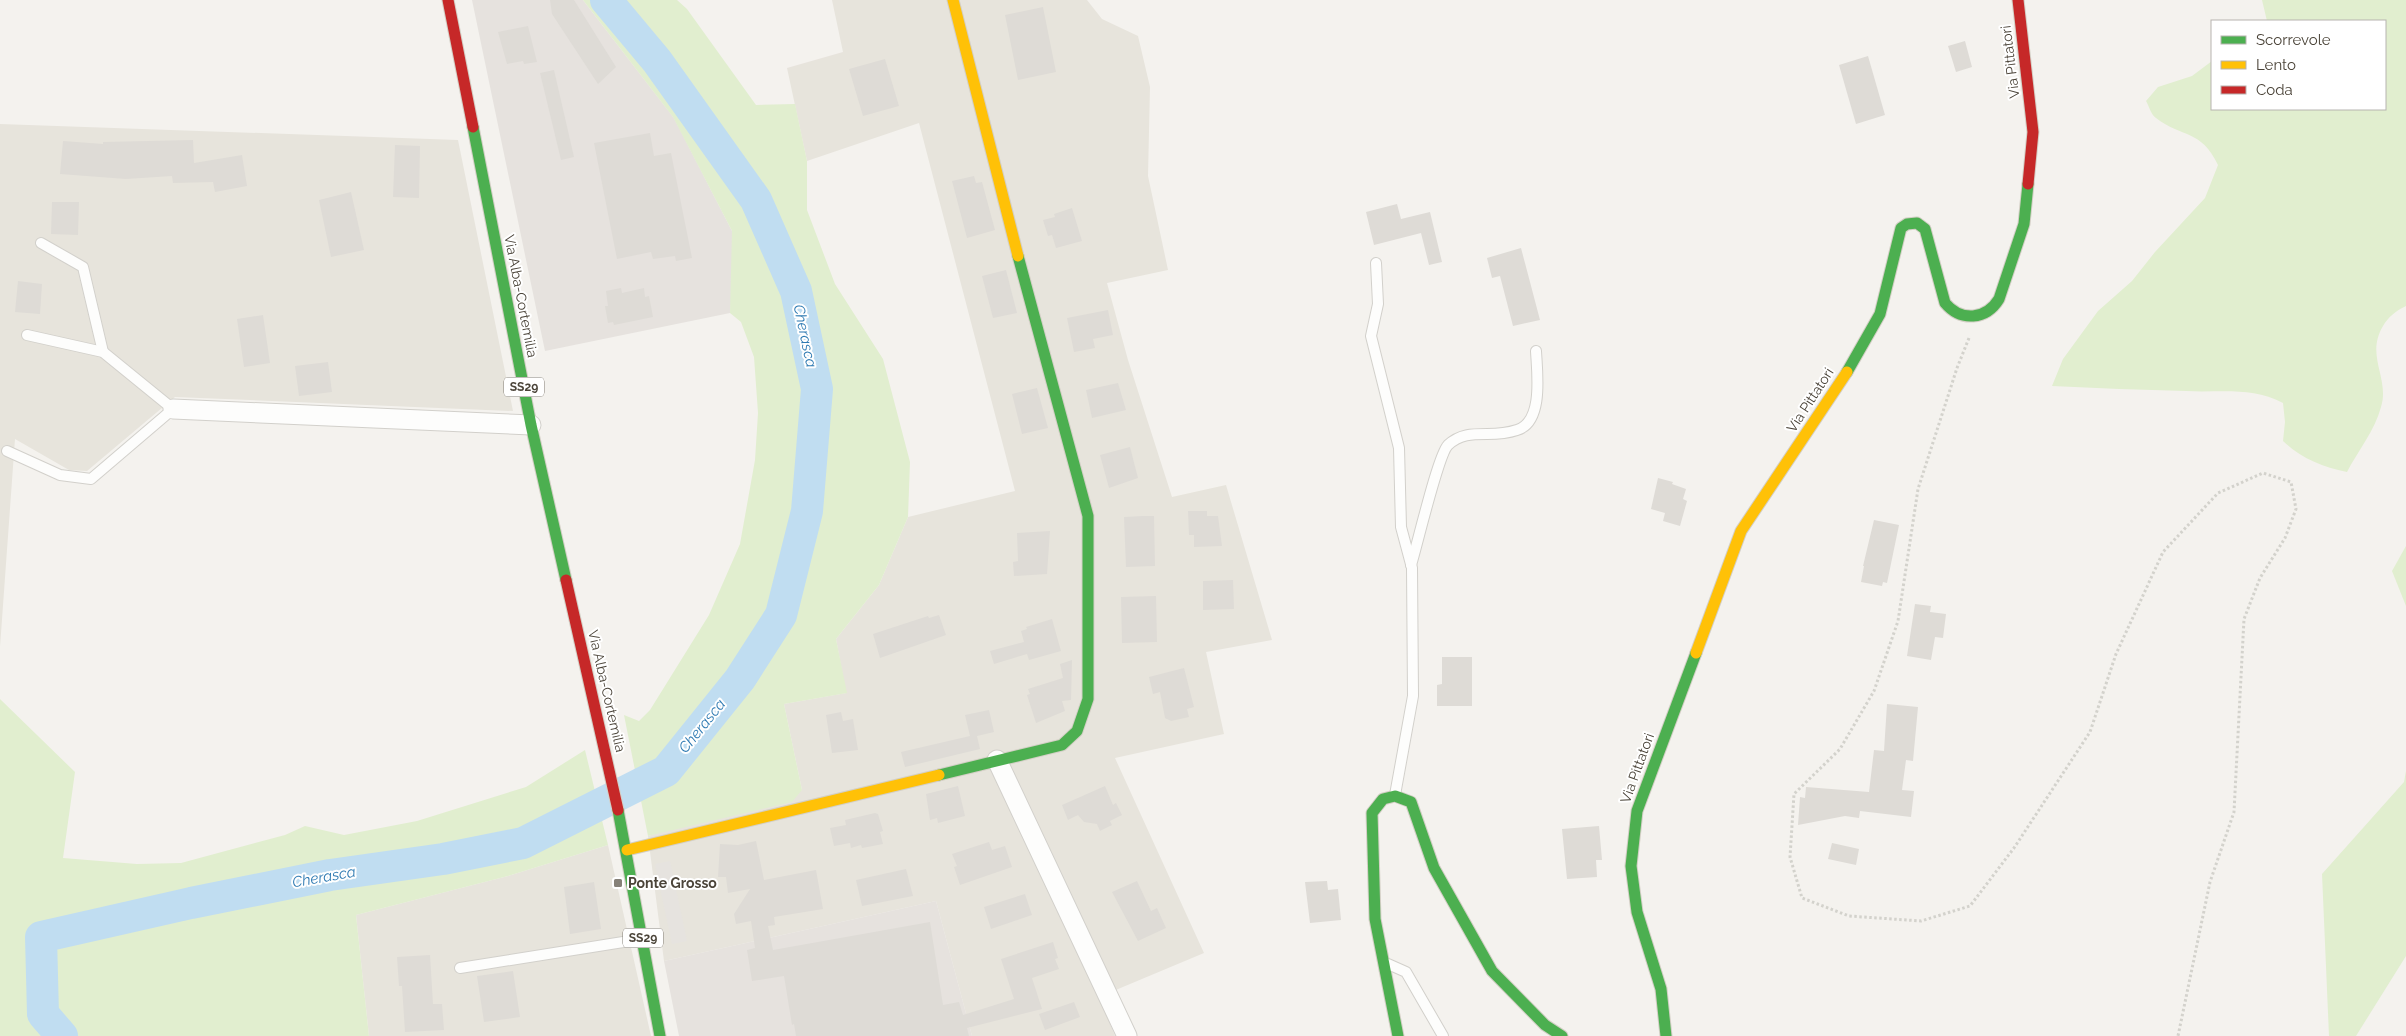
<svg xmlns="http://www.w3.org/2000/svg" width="2406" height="1036" viewBox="0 0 2406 1036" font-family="Raleway,sans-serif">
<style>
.residential{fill:#e7e4dc}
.industrial{fill:#e6e2de}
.green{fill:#e1eecf}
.parking{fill:#e6e3df}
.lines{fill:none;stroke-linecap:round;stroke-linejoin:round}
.river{stroke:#c0ddf1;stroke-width:32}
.building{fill:#dedbd6}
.lane-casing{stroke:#d2d0cb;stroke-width:12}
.street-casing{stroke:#d2d0cb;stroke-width:21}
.fast-casing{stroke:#d3cfc5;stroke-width:13}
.slow-casing{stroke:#d3cfc5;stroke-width:13}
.jam-casing{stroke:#d3cfc5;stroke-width:13}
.path{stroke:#d3d2cc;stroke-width:3;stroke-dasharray:2.5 2.5;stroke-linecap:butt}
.lane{stroke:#fdfdfc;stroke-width:10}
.street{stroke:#fdfdfc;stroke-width:19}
.fast{stroke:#4caf50;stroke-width:11}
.slow{stroke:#ffc107;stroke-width:11}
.jam{stroke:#c62828;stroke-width:11}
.poi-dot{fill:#868178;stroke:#fff;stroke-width:2}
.labels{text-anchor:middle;stroke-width:4;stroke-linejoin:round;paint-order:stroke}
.shield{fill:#fff;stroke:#817c74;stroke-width:1}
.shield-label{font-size:12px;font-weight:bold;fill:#4b4439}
.street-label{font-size:14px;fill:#4b4439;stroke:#fff}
.poi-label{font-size:14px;font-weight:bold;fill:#4b4439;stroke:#fff;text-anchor:start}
.water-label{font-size:15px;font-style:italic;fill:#2e7ab2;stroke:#fff}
</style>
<rect width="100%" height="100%" fill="#f4f2ee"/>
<g class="residential">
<polygon points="832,0 1087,0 1102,19 1138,36 1150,87 1148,176 1168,270 1107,283 1128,360 1172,497 1226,485 1272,640 1206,652 1224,734 1115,758 1204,953 1099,997 1115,1036 972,1036 936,901 664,961 648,836 802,790 784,704 846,693 836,639 879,585 908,517 1015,491 919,123 807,161 787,68 843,52"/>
<polygon points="0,124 458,140 513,411 175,397 87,471 69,470 15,439 0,647"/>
<polygon points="608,845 651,1036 369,1036 356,915 508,876"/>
</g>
<g class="industrial">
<polygon points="472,0 583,0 674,118 732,231 734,277 730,313 545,351"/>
<polygon points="936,901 972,1036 679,1036 664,961"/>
</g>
<g class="green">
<polygon points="583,0 677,0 687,9 756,105 795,104 807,161 807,210 835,284 883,359 910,462 908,517 879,585 836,639 847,693 784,704 802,790 792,802 648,836 624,715 639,721 650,710 709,615 740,544 755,460 758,413 754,357 741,322 730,313 732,231 673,117"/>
<path d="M2262,0h144v306c-9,4 -18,11 -23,20 -18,30 7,52 -2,81 -6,23 -23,44 -34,65 -25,-5 -46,-14 -64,-31l2,-19 -2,-19c-32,-17 -63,-10 -97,-12 -45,-1 -89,-3 -134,-5l11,-27 35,-48 34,-30 23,-29 50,-54 13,-33c-17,-36 -36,-27 -62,-47 -5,-3 -7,-12 -10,-17l12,-14 34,-11 20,-15v48h173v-88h-118z"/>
<polygon points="2406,546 2406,606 2392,571"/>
<polygon points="0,699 75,772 63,858 137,864 181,863 285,835 305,826 344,835 417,821 526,787 585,750 608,845 508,876 356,915 369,1036 0,1036"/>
<polygon points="2406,771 2406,956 2356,1036 2329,1036 2322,874 2404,782"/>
</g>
<polygon class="parking" points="670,861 687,941 672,944 655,864"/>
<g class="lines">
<polyline class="river" points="62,1036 43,1014 41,937 191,903 330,875 443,859 523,843 666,771 740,679 781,615 807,511 817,389 796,291 756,200 657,61 606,0"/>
</g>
<g class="building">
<polygon points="550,0 574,0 616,67 598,84 552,14"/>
<polygon points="1043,7 1056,72 1018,80 1005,15"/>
<polygon points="528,26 537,62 524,64 523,61 507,64 498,32"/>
<polygon points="1965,41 1972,67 1956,72 1948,46"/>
<polygon points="1868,56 1885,115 1856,124 1839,65"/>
<polygon points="885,59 899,106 863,116 849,69"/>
<polygon points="554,70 574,157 561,160 540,73"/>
<polygon points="650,133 654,156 671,153 692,258 676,261 675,256 653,259 651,252 617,259 594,143"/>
<polygon points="193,140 194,163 242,155 247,186 215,192 213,182 173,183 172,176 126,179 60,174 63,141 103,144 103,142"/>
<polygon points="395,145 420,146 419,198 393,197"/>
<polygon points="974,176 976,183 982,182 995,230 967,238 952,181"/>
<polygon points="351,192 364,250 331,257 319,200"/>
<polygon points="52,202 79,202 78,235 51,234"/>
<polygon points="1397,204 1401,219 1430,212 1442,262 1429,265 1421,233 1374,245 1366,212"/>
<polygon points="1072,208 1082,241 1056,248 1052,235 1048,236 1043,220 1055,217 1054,214"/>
<polygon points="1521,248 1540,320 1513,326 1500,276 1492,278 1487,258"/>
<polygon points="1006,270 1017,313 993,318 982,276"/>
<polygon points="18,281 42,284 40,314 15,312"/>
<polygon points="621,288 622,293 644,288 645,297 649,296 653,317 614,325 613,322 608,323 605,306 608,306 606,291"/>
<polygon points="1108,310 1113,335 1093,339 1095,348 1074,352 1067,318"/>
<polygon points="263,315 270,363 244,367 237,319"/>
<polygon points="328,362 332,392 299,396 295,366"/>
<polygon points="1118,383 1126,410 1092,418 1086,390"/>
<polygon points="1037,388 1048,428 1022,434 1012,394"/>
<polygon points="1130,447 1138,478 1109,488 1100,455"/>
<polygon points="1658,478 1673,482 1672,484 1686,489 1683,499 1687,501 1680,526 1663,521 1665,513 1651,509"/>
<polygon points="1188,511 1207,511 1207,516 1218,516 1222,546 1194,547 1194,535 1189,535"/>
<polygon points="1143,516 1154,516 1155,566 1126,567 1124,517"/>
<polygon points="1874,520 1899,525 1887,583 1883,582 1882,586 1861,582 1864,566 1863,566"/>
<polygon points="1050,531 1047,574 1014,576 1013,562 1018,561 1017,533"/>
<polygon points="1233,580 1234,609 1203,610 1203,581"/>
<polygon points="1156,596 1157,642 1122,643 1121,597"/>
<polygon points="1915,604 1931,606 1930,612 1946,614 1943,638 1935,637 1931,660 1907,656"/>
<polygon points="939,615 946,635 880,658 873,634 928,616 929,618"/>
<polygon points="1052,619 1061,651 1029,660 1027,654 994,664 990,651 1024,642 1021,631 1027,629 1026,627"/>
<polygon points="1442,657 1472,657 1472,706 1437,706 1437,685 1442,684"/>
<polygon points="1072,660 1071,700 1062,701 1065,711 1036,723 1027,695 1030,694 1028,689 1063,678 1060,664"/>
<polygon points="1184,668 1194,707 1187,709 1189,717 1171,721 1165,718 1160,692 1153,694 1149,677"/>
<polygon points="1887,704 1918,707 1913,761 1906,760 1902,790 1914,791 1911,817 1860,811 1859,818 1845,816 1798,825 1800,797 1805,798 1806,787 1869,792 1874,750 1884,751"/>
<polygon points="989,710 994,732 977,736 980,749 905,767 901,752 970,736 965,715"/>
<polygon points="841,712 843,721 853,719 858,750 832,753 826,715"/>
<polygon points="958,786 965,816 938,823 937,818 930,820 926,794"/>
<polygon points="1105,786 1113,805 1116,803 1122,815 1110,821 1112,825 1100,831 1097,824 1084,822 1078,815 1068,820 1062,805"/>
<polygon points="875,813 878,814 883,831 880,832 883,844 862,848 861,845 851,848 850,843 834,846 830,828 846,825 845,820"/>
<polygon points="1599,826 1602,860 1596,860 1597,877 1567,879 1562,829"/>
<polygon points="756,841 764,880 816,870 823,909 774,917 775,925 768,926 773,950 930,922 943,1005 959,1002 963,1015 1014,999 1001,959 1053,942 1058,958 1055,959 1059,969 1032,978 1042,1009 967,1028 969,1036 796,1036 794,1024 792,1025 784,976 752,981 747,950 755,948 751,921 736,924 734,914 750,889 728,893 726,877 718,877 720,844 738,845"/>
<polygon points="989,842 992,850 1005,846 1012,867 960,885 954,867 957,866 952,854"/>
<polygon points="1832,843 1859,849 1856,865 1828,859"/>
<polygon points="906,869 913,896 862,906 856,880"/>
<polygon points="1137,881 1151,911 1157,908 1166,928 1138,941 1112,892"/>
<polygon points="1327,881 1328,890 1338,889 1341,920 1310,923 1305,882"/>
<polygon points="594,882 601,929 570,934 564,887"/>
<polygon points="1025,894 1032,915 991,929 984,907"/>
<polygon points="430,955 433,1004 442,1004 444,1030 405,1032 402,986 399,986 397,957"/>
<polygon points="513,971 520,1017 484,1022 477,976"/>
<polygon points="1074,1002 1080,1017 1045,1030 1039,1014"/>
</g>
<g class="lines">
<defs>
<g id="lane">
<polyline points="41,243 83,267 103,352"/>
<polyline points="1376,263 1378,304 1371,336 1399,448 1401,527 1412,568 1413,696 1395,795"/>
<polyline points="7,451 60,475 91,479 173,409 103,352 27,335"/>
<path d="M1411,565c6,-19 27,-110 37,-120 12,-11 24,-11 39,-11 10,0 21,-1 30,-4 27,-8 20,-58 19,-79"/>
<polyline points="1388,964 1406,972 1443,1036"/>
<polyline points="460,968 642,939"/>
</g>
<g id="street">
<polyline points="173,409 531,425"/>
<polyline points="997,760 1127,1036"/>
</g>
<g id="fast">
<polyline points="473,127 531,425 566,580"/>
<path d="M1847,372l33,-58 21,-86 6,-4 10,-1 8,6 20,74c16,19 41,17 54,-4l25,-75 4,-40"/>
<polyline points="939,775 1062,745 1077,731 1088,699 1088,516 1018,256"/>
<polyline points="618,810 660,1036"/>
<polyline points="1398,1036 1375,919 1372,813 1383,799 1395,796 1411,802 1434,868 1492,971 1545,1025 1562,1036"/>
<polyline points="1666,1036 1661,989 1637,912 1631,866 1637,811 1696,653"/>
</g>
<g id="slow">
<polyline points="953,0 1018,256"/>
<polyline points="1696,653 1741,531 1847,372"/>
<polyline points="627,850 939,775"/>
</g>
<g id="jam">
<polyline points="448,0 473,127"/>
<polyline points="2018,0 2033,132 2028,184"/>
<polyline points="566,580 618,810"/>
</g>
</defs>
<use href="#lane" class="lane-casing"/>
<use href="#street" class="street-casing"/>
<use href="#fast" class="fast-casing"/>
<use href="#slow" class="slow-casing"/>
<use href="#jam" class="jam-casing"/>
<polyline class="path" points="1969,338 1957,368 1918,489 1898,621 1874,691 1840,749 1794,794 1790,857 1802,898 1849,916 1921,921 1970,906 2014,848 2090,732 2116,654 2163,552 2218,493 2263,473 2291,482 2296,509 2285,538 2260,578 2244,619 2234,812 2210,882 2178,1036"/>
<use href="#lane" class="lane"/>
<use href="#street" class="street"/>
<use href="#fast" class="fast"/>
<use href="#slow" class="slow"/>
<use href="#jam" class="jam"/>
</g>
<rect class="poi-dot" x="613" y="878" width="10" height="10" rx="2.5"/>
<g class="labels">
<g class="shield">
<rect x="504" y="377.5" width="40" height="19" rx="4"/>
<rect x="623" y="928.5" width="40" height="19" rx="4"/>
</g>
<g class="shield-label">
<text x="524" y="391">SS29</text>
<text x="643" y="942">SS29</text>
</g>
<g class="street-label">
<text transform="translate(2010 62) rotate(-97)" y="5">Via Pittatori</text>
<text transform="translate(521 296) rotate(79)" y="5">Via Alba-Cortemilia</text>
<text transform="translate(1810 400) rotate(-57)" y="5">Via Pittatori</text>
<text transform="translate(607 691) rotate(77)" y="5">Via Alba-Cortemilia</text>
<text transform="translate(1637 768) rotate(-70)" y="5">Via Pittatori</text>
</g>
<g class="poi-label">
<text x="628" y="888">Ponte Grosso</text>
</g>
<g class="water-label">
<text transform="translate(805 336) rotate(78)" y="5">Cherasca</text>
<text transform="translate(702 726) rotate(-51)" y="5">Cherasca</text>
<text transform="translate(324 877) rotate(-10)" y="5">Cherasca</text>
</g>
</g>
<rect x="2211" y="20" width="175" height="90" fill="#ffffff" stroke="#b7b4b0"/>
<rect x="2221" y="36" width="25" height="8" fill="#4caf50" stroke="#b7b4b0"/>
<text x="2256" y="45" font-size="15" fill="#4b4439">Scorrevole</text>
<rect x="2221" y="61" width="25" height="8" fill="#ffc107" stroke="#b7b4b0"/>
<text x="2256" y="70" font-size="15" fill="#4b4439">Lento</text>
<rect x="2221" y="86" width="25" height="8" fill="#c62828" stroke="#b7b4b0"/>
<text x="2256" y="95" font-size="15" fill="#4b4439">Coda</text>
</svg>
